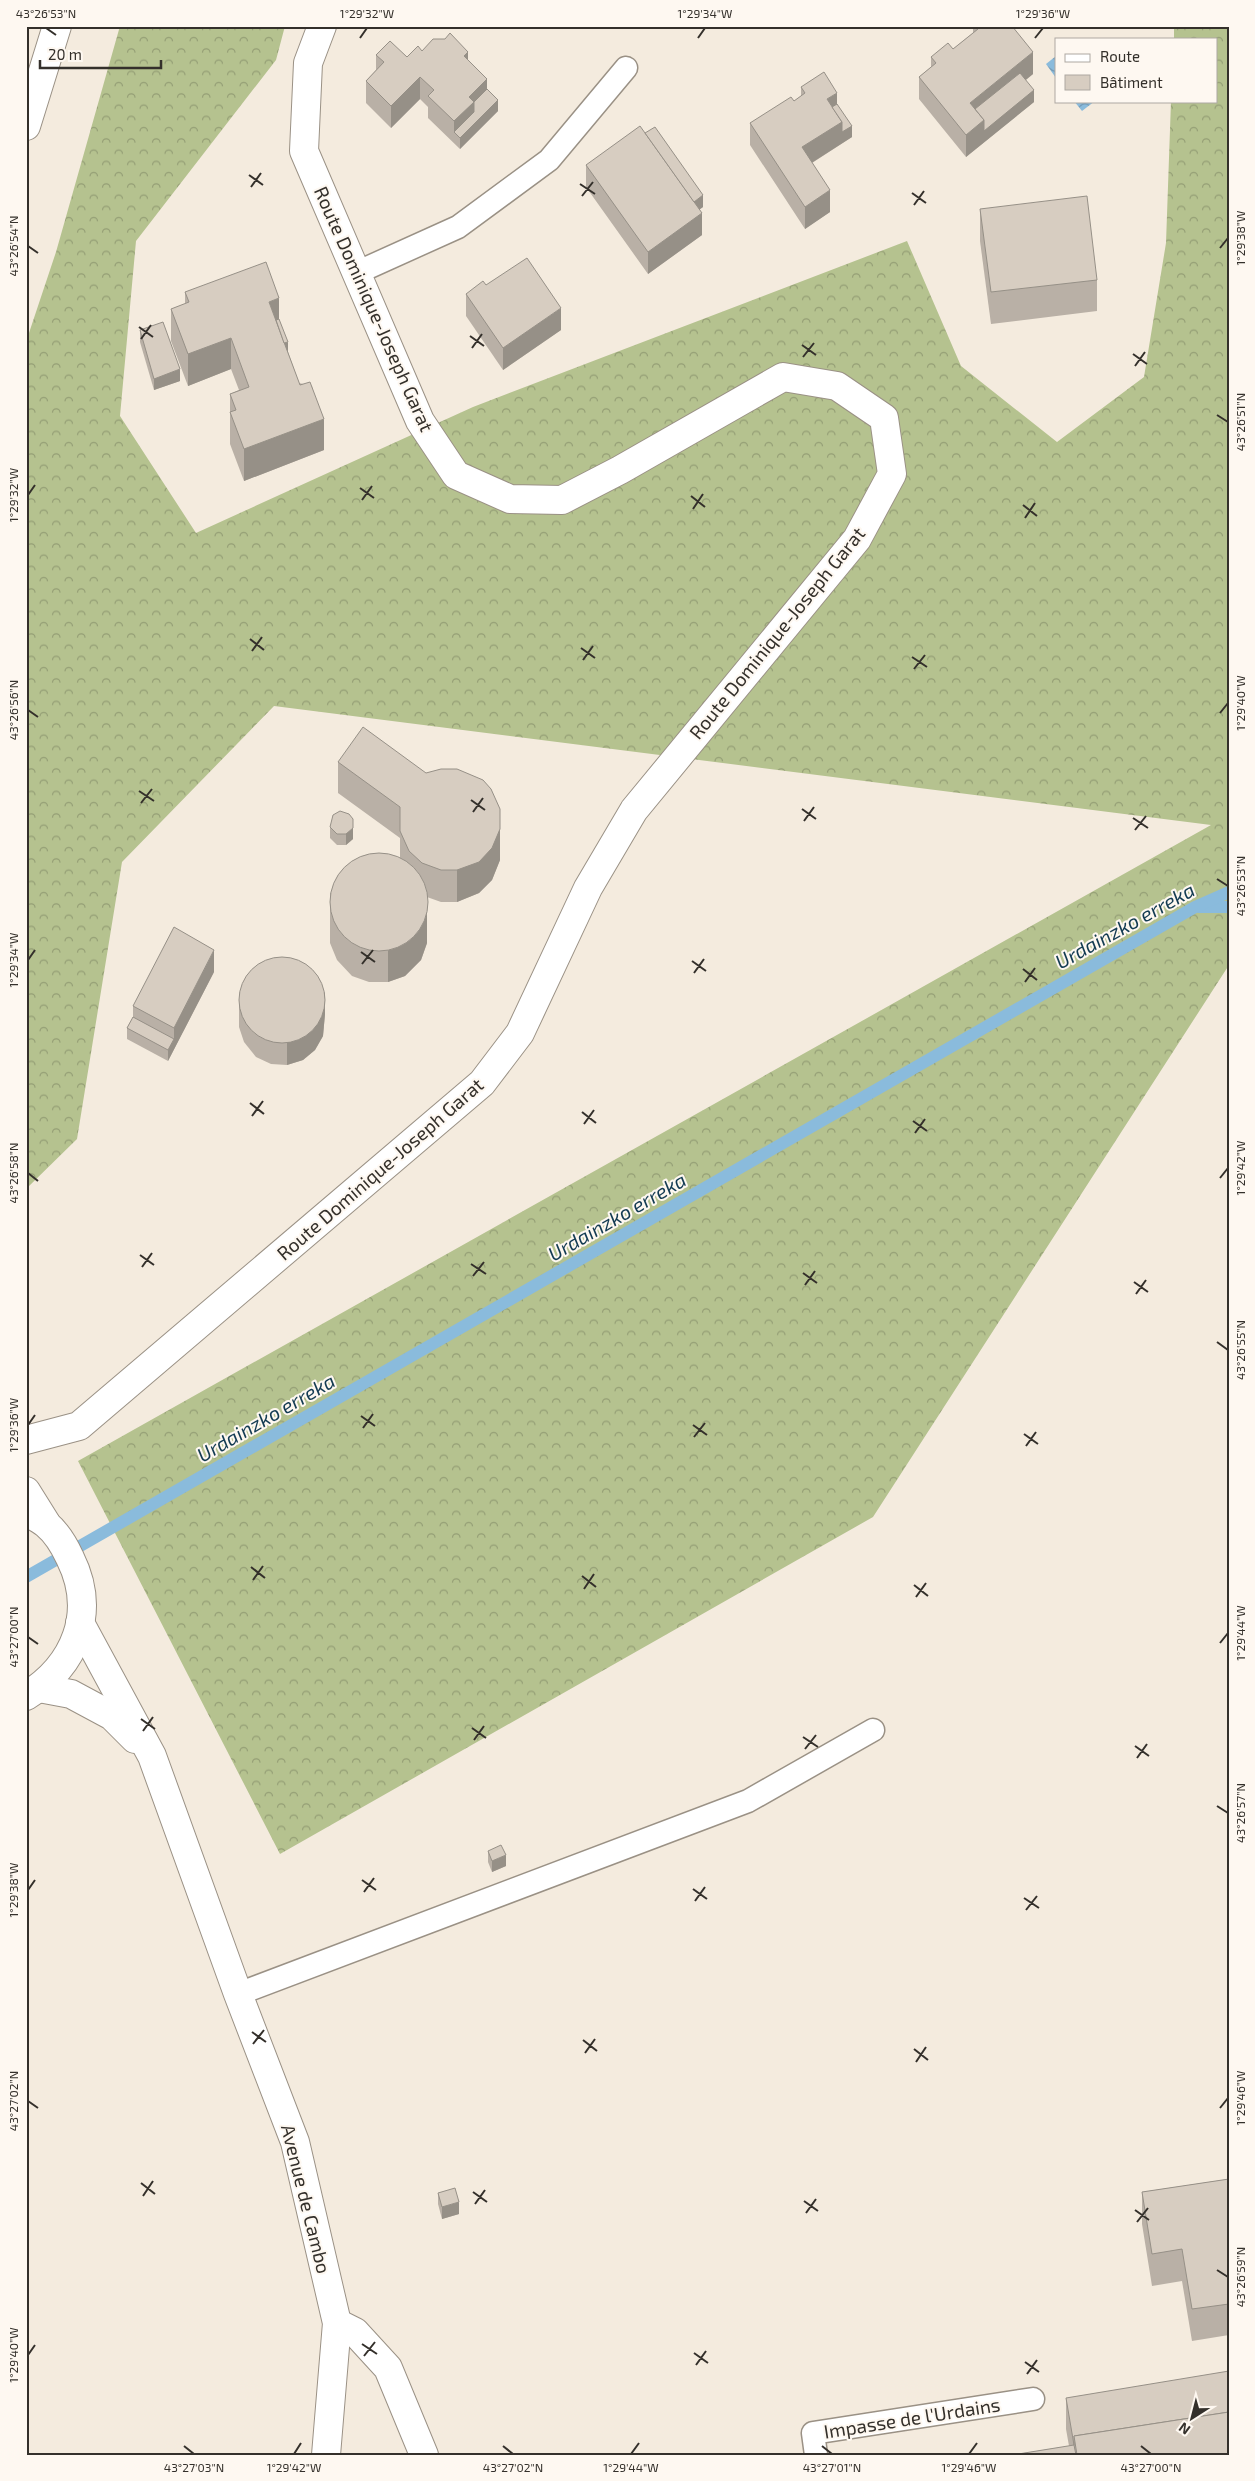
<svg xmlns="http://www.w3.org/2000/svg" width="1255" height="2481" viewBox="0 0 1255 2481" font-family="'Exo 2',sans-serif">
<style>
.forest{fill:url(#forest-crowns)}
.water{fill:url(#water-waves)}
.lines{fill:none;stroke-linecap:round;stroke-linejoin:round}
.stream{stroke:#8abbdc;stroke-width:12}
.service-casing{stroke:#9a9185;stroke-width:25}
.minor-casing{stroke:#9a9185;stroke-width:30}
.tertiary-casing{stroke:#9a9185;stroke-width:30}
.trunk-casing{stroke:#9a9185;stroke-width:30}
.service{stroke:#fff;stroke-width:22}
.minor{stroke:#fff;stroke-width:28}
.tertiary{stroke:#fff;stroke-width:28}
.trunk{stroke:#fff;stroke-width:28}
.wall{fill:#b9b0a6}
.shaded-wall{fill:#969087}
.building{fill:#d7cdc1;stroke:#969087}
.ticks{fill:none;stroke:#34302b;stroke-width:2}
.labels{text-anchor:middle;stroke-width:4;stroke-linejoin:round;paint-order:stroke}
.street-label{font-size:19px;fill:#34302b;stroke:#fef8f1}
.water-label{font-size:20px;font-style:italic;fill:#133b52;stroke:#fef8f1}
.neatline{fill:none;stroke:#34302b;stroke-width:2}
.ticks-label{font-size:12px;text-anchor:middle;fill:#34302b}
</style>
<defs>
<pattern id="forest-crowns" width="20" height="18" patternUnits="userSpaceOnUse" patternTransform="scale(1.25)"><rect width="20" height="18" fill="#b5c28f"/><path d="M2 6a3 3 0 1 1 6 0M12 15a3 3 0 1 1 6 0" fill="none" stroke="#949e75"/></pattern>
<pattern id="water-waves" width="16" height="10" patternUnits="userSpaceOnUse" patternTransform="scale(1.25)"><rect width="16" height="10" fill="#8abbdc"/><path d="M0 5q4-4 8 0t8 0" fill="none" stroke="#7298b3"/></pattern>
</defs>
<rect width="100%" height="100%" fill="#f4ebde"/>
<polygon class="forest" points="120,26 285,26 276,60 136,241 120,416 196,533 473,407 907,241 961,366 1057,442 1144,377 1166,243 1171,101 1216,101 1216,39 1174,39 1174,26 1229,26 1229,965 873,1517 280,1854 78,1461 1211,825 274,706 122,862 77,1139 26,1189 26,342 56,252"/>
<g class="water">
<polygon points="1056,56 1056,78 1046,64"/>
<polygon points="1074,101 1095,101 1082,111"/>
</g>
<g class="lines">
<g class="stream">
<polyline points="1199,907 1229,907"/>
<polyline points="26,1577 1195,907 1229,892"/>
</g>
<defs>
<g id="service">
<polyline points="356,273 458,227 549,160 626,68"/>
<polyline points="238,1994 748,1801 873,1730"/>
<polyline points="816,2455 813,2433 1033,2399"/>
</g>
<polyline id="minor" points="26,1440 79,1426 482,1083 520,1033 588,888 634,810 857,539 892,474 884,418 837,386 783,377 620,470 562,500 510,499 456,475 420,421 304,151 308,63 322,26"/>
<g id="tertiary">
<path d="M26,1512c7,4 14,7 20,12 11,9 18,21 24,34 27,54 6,107 -44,138"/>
<polyline points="80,1623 152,1756 238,1994 295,2142 337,2323 326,2455"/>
<polyline points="39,1688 71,1694 112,1716 135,1739"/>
<polyline points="337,2323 355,2332 388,2368 424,2455"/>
</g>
<g id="trunk">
<polyline points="26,126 57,26"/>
<polyline points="26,1491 46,1523"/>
</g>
</defs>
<use href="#service" class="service-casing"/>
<use href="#minor" class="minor-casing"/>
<use href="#tertiary" class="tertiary-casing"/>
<use href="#trunk" class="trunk-casing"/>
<use href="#service" class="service"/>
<use href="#minor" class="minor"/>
<use href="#tertiary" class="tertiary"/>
<use href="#trunk" class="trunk"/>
</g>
<g class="wall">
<polygon points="973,26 1012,26 1033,74 1026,80 1034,102 966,157 919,99 919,77 931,67 931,57 953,49 973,33"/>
<polygon points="422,51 468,60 487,89 498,111 460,149 428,118 428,107 420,99 391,128 366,103 366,81 376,70 376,55 407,57"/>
<polygon points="801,87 837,104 852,137 812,163 830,212 805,229 750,145 750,123 794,101 801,96"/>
<polygon points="586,165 703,207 700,209 702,235 648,274 586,187"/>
<polygon points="980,209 1097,280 1097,311 991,324 980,241"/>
<polygon points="486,285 561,330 503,370 466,316 466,294"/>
<polygon points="185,292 279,319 288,352 299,383 312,386 324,450 244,481 230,444 230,394 239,390 231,369 188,386 171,341 171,309 185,304"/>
<polygon points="140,330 180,381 154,390 140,342"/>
<polygon points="338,762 500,860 492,880 479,893 457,902 441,902 427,897 427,943 421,960 405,976 388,982 369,982 352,976 337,960 330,943 330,893 400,858 400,838 338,793"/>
<polygon points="349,814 353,839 346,845 337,845 330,838 330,827"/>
<polygon points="214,972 168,1061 127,1039 127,1028 133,1017 133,1006"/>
<polygon points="239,1005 325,1014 323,1036 315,1050 303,1060 287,1065 271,1064 256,1057 244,1042 239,1027"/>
<polygon points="488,1851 506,1866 492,1872 488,1862"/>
<polygon points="1229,2179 1229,2335 1192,2341 1182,2281 1152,2286 1142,2224 1142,2192"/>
<polygon points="438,2193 459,2214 442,2219 438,2204"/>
<polygon points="1066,2398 1229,2455 1012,2455 1069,2446 1066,2429"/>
</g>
<g class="shaded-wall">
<polygon points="468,52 468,74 464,56"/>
<polygon points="1033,52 1033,74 975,120 970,103"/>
<polygon points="420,77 420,99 391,128 391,106"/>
<polygon points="487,79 487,101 454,132 454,121 469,97"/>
<polygon points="1034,90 1034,102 966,157 966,135 984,120"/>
<polygon points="837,93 837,115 827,99"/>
<polygon points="498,100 498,111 460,149 460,138"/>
<polygon points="842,122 852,126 852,137 802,169 802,147"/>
<polygon points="830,190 830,212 805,229 805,207"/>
<polygon points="703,195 703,207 689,217 689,205"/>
<polygon points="702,213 702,235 648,274 648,252"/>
<polygon points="279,298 279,330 269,302"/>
<polygon points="561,308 561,330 503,370 503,348"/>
<polygon points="231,338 231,369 188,386 188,354"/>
<polygon points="288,342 288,353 278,345"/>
<polygon points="180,369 180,381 154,390 154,379"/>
<polygon points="324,419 324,450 244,481 244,449"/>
<polygon points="353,828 353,839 346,845 346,834"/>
<polygon points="500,829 500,860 492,880 479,893 457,902 457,870"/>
<polygon points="427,893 427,943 421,960 405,976 388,982 388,951"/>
<polygon points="214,950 214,972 168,1061 168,1050 174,1039 174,1028"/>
<polygon points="325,992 325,1014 323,1036 315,1050 303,1060 287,1065 287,1043"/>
<polygon points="506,1855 506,1866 492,1872 492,1861"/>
<polygon points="459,2202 459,2214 442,2219 442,2207"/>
</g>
<g class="building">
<polygon points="976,26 1012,26 1033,52 970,103 984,120 966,135 919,77 936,63 931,57 948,43 953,49 978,29"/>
<polygon points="450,33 468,52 464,56 487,79 469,97 474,102 454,121 428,96 434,90 420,77 391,106 366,81 384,62 376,55 390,41 407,57 418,46 422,51 433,39 445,39"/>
<polygon points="824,72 837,93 827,99 842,122 802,147 830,190 805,207 750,123 791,97 794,101 805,93 801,87"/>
<polygon points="1020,73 1034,90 984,131 984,120 975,109"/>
<polygon points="487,89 498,100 460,138 454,132 474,112 474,102"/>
<polygon points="837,104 852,126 842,132 842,122 832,107"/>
<polygon points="640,126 702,213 648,252 586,165"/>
<polygon points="655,127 703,195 694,202 645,133"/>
<polygon points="1087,196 1097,280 991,292 980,209"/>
<polygon points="527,258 561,308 503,348 466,294 483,281 486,285"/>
<polygon points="266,262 279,298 269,302 300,385 310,382 324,419 244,449 230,412 236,410 230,394 249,387 231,338 188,354 171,309 189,302 185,292"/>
<polygon points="279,319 288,342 284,343 276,320"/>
<polygon points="163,322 180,369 154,379 140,330"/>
<polygon points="363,727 426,773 441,769 457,769 483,780 491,789 500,809 500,829 492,848 479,862 457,870 441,870 422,863 409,851 400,831 400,807 338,762"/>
<polygon points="340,811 349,814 353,819 353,828 346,834 337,834 330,827 333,815"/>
<circle cx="379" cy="902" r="49"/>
<polygon points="174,927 214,950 174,1028 133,1006"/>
<circle cx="282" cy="1000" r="43"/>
<polygon points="133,1017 174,1039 168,1050 127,1028"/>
<polygon points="501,1845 506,1855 492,1861 488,1851"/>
<polygon points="1229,2179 1229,2304 1192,2309 1182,2249 1152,2254 1142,2192"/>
<polygon points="455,2188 459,2202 442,2207 438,2193"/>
<polygon points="1229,2371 1229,2412 1074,2436 1074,2445 1066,2398"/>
<polygon points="1229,2412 1229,2455 1077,2455 1074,2436"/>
<polygon points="1074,2445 1076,2455 1012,2455"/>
</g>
<path class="ticks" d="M46,28l10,7M360,38l7,-10M698,38l7,-10M1035,38l8,-10M249,175l14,10M580,184l15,10M251,187l10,-14M912,193l14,10M582,196l11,-14M914,205l10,-14M28,246l10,7M1220,248l8,-10M139,327l14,10M470,336l14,10M141,339l10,-14M802,345l14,10M472,348l10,-14M1133,354l14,10M803,357l11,-14M1135,366l10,-14M1217,415l11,7M360,488l14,10M28,495l7,-10M691,496l14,11M362,500l10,-14M1023,505l14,11M693,509l10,-15M1025,518l10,-15M250,639l14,11M581,648l14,10M252,651l10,-14M912,657l15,10M583,660l10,-14M914,669l11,-14M28,710l10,7M1220,713l8,-10M139,791l15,10M471,800l14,10M141,803l11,-14M802,809l14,10M473,812l10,-14M1133,818l15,10M804,821l10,-14M1135,830l11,-14M1217,879l11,7M361,952l14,10M28,960l7,-10M692,961l14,10M362,964l11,-14M1023,969l14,11M694,973l10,-14M1025,982l10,-14M250,1103l14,11M582,1112l14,11M252,1116l11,-15M913,1121l14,10M584,1124l10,-14M915,1133l10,-14M28,1173l10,8M1220,1178l8,-10M140,1255l14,10M471,1264l15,10M142,1267l10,-14M803,1273l14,10M473,1276l11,-14M1134,1282l14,10M805,1285l10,-14M1136,1294l10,-14M1217,1342l11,8M361,1416l14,10M28,1425l7,-10M693,1425l14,10M363,1428l10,-14M1024,1434l14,10M694,1437l11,-14M1026,1446l10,-14M251,1567l14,11M582,1576l14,11M253,1580l10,-14M914,1585l14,11M584,1589l10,-15M916,1597l10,-14M28,1637l10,7M1220,1643l8,-10M141,1719l14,10M472,1728l14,10M143,1731l10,-14M803,1737l15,10M474,1740l10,-14M1135,1746l14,10M805,1749l11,-14M1137,1758l10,-14M1217,1806l11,7M362,1880l14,10M693,1889l14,10M28,1890l7,-10M364,1892l10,-14M1024,1898l15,10M695,1901l10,-14M1026,1910l11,-14M252,2032l14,10M583,2040l14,11M253,2044l11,-14M914,2049l14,11M585,2053l10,-14M916,2062l10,-15M28,2101l10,7M1220,2108l8,-10M141,2183l14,11M473,2192l14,10M143,2196l10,-15M804,2201l14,10M475,2204l10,-14M1135,2210l14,10M806,2213l10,-14M1137,2222l11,-14M1217,2270l11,7M362,2344l15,10M694,2353l14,10M28,2355l7,-10M364,2356l11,-14M1025,2362l14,10M696,2365l10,-14M1027,2374l10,-14M184,2446l10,8M503,2446l10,8M822,2446l10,8M1141,2446l10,8M294,2454l7,-11M631,2454l8,-11M969,2454l8,-11"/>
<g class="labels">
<g class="street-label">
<text transform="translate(374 309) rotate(66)" y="7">Route Dominique-Joseph Garat</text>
<text transform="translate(777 633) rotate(-51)" y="7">Route Dominique-Joseph Garat</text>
<text transform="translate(380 1169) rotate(-41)" y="7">Route Dominique-Joseph Garat</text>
<text transform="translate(306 2199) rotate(76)" y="7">Avenue de Cambo</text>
<text transform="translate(912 2418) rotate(-9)" y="7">Impasse de l'Urdains</text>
</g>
<g class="water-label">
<text transform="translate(1125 926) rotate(-29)" y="7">Urdainzko erreka</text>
<text transform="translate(617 1217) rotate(-30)" y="7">Urdainzko erreka</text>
<text transform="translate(266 1418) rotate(-30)" y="7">Urdainzko erreka</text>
</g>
</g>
<rect width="1255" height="2481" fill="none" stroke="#fef8f1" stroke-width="55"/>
<rect x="1055" y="38" width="162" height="65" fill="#fef8f1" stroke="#ada8a2"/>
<rect x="1065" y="54" width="25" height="8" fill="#ffffff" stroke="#ada8a2"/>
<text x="1100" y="62" font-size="15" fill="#34302b">Route</text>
<rect x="1065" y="75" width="25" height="15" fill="#d7cdc1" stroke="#ada8a2"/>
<text x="1100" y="88" font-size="15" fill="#34302b">Bâtiment</text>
<g transform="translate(1192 2418) rotate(216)" stroke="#fef8f1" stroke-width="4" paint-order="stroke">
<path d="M0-4L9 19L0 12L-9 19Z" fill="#34302b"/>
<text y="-8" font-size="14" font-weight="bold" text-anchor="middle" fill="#34302b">N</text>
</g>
<path d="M40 60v8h121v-8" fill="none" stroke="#34302b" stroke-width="2.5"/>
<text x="48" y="60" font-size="15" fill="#34302b" stroke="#fef8f1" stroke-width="4" paint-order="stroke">20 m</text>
<rect x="28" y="28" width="1200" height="2426" class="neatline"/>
<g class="ticks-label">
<text x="46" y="18">43°26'53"N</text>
<text x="367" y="18">1°29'32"W</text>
<text x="705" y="18">1°29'34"W</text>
<text x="1043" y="18">1°29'36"W</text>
<text transform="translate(1241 238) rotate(-90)" y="4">1°29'38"W</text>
<text transform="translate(14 246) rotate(-90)" y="4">43°26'54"N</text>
<text transform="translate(1241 422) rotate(-90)" y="4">43°26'51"N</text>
<text transform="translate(14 495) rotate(-90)" y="4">1°29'32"W</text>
<text transform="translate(1241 703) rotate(-90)" y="4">1°29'40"W</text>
<text transform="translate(14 710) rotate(-90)" y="4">43°26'56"N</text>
<text transform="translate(1241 886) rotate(-90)" y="4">43°26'53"N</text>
<text transform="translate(14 960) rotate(-90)" y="4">1°29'34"W</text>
<text transform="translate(1241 1168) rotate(-90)" y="4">1°29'42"W</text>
<text transform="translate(14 1173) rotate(-90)" y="4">43°26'58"N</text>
<text transform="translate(1241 1350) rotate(-90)" y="4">43°26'55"N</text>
<text transform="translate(14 1425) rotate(-90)" y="4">1°29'36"W</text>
<text transform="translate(1241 1633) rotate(-90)" y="4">1°29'44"W</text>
<text transform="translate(14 1637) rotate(-90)" y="4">43°27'00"N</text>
<text transform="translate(1241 1813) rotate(-90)" y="4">43°26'57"N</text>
<text transform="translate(14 1890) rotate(-90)" y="4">1°29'38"W</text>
<text transform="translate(1241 2098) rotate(-90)" y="4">1°29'46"W</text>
<text transform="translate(14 2101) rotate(-90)" y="4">43°27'02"N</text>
<text transform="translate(1241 2277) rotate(-90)" y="4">43°26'59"N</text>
<text transform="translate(14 2355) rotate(-90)" y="4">1°29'40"W</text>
<text x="194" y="2472">43°27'03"N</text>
<text x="294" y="2472">1°29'42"W</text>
<text x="513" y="2472">43°27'02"N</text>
<text x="631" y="2472">1°29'44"W</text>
<text x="832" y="2472">43°27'01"N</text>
<text x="969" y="2472">1°29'46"W</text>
<text x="1151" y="2472">43°27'00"N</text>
</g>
</svg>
